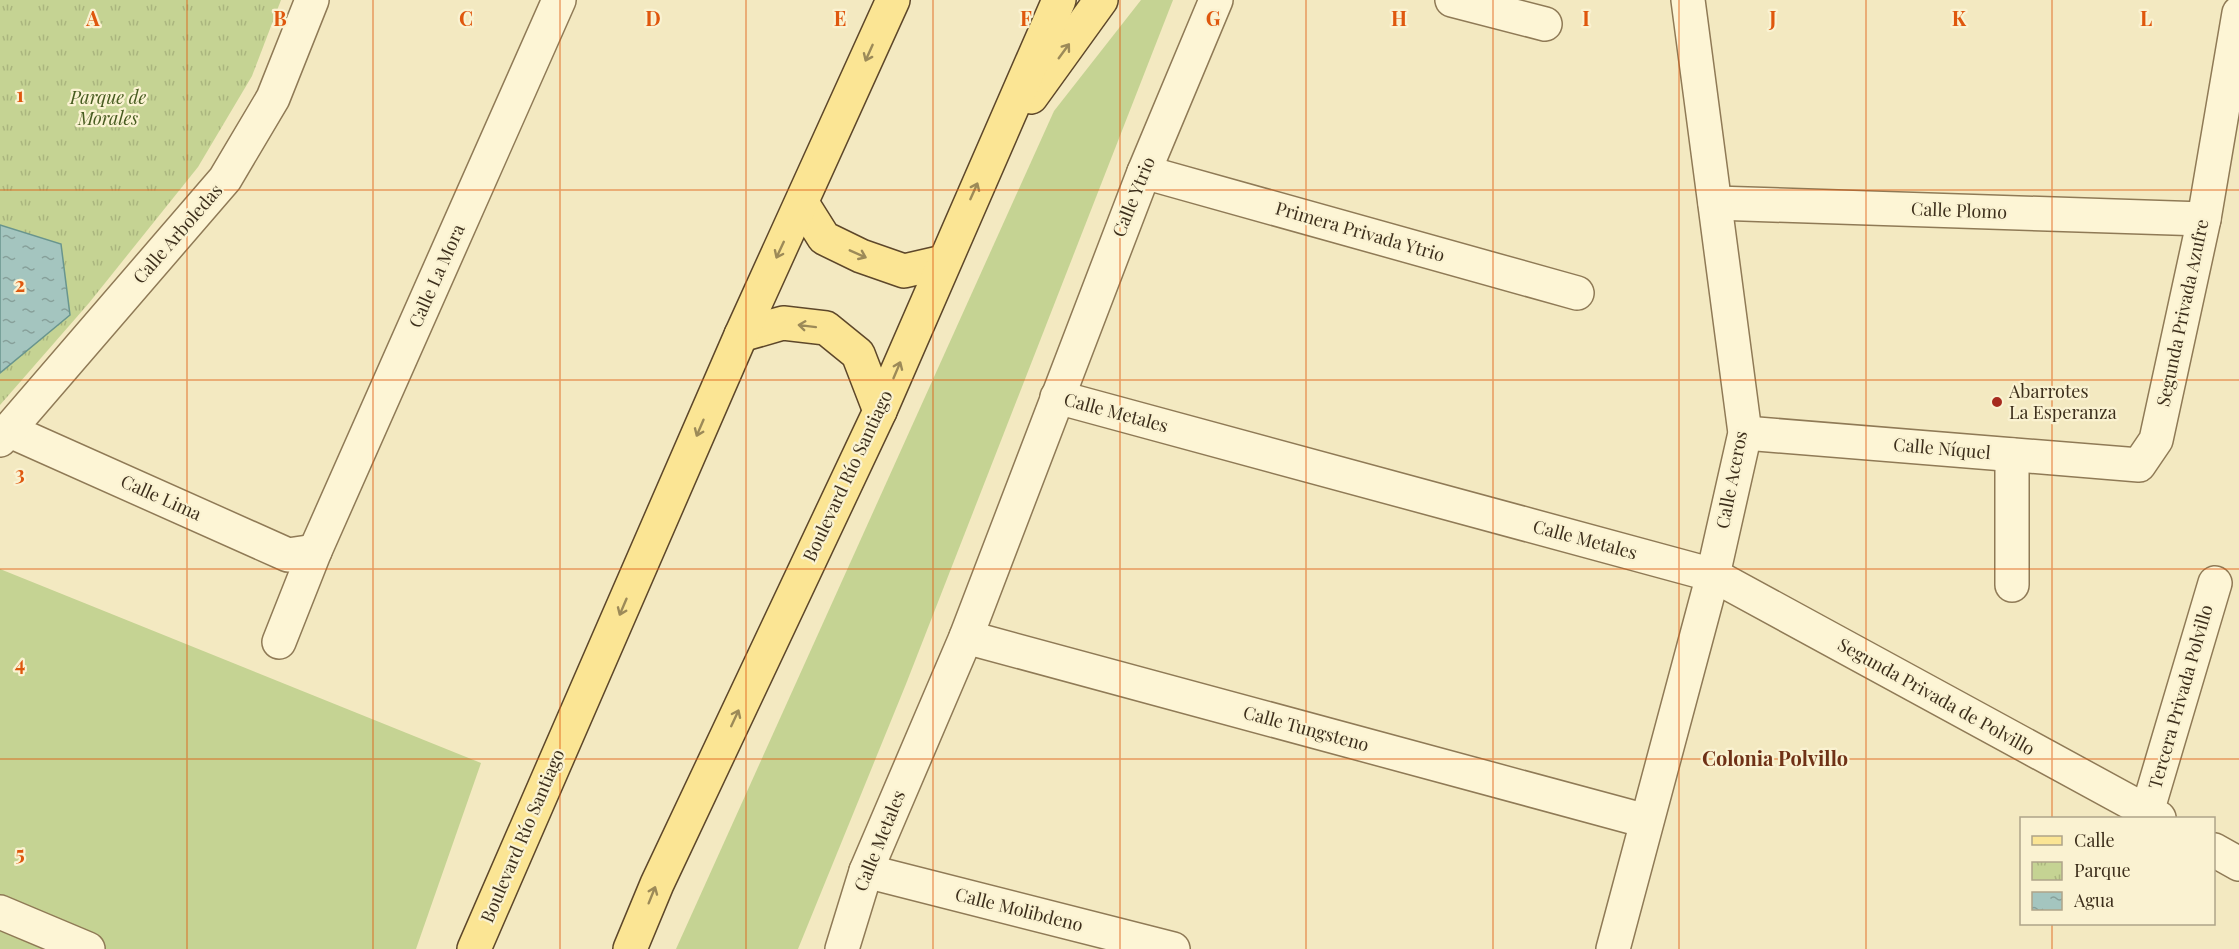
<svg xmlns="http://www.w3.org/2000/svg" width="2239" height="949" viewBox="0 0 2239 949" font-family="'Playfair Display',serif">
<style>
.green{fill:#c5d393}
.park{fill:url(#park-tufts)}
.water{fill:url(#water-ripples);stroke:#69958e;stroke-width:1.5}
.lines{fill:none;stroke-linecap:round;stroke-linejoin:round}
.minor-casing{stroke:#8f7a56;stroke-width:36}
.major-casing{stroke:#5d472a;stroke-width:36}
.minor{stroke:#fdf5d5;stroke-width:33}
.major{stroke:#fbe594;stroke-width:33}
.oneway{stroke:#9c8a58}
.grid{fill:none;stroke:#df570d;stroke-width:1.5;stroke-opacity:0.55}
.poi-dot{fill:#a62a1e;stroke:#faf2d1;stroke-width:2}
.labels{text-anchor:middle;stroke-width:4.5;stroke-linejoin:round;paint-order:stroke}
.park-label{font-size:18px;font-style:italic;fill:#475c20;stroke:#faf2d1}
.street-label{font-size:18px;fill:#3d2f1c;stroke:#faf2d1}
.poi-label{font-size:18px;fill:#3d2f1c;stroke:#faf2d1;text-anchor:start}
.neighbourhood-label{font-size:20px;font-weight:bold;fill:#6f3116;stroke:#faf2d1}
.grid-label{font-size:20px;text-anchor:middle;font-weight:bold;fill:#df570d;stroke:#faf2d1;stroke-width:4.5;stroke-linejoin:round;paint-order:stroke}
</style>
<defs>
<pattern id="park-tufts" width="24" height="20" patternUnits="userSpaceOnUse" patternTransform="scale(1.5)"><rect width="24" height="20" fill="#c5d393"/><path d="M3 7l-1-3M5 7V3M7 7l1-3M15 17l-1-3M17 17v-4M19 17l1-3" fill="none" stroke="#aab57e"/></pattern>
<pattern id="water-ripples" width="26" height="14" patternUnits="userSpaceOnUse" patternTransform="scale(1.5)"><rect width="26" height="14" fill="#a4c5bf"/><path d="M2 4q2-2 4 0t4 0M15 11q2-2 4 0t4 0" fill="none" stroke="#87a09a"/></pattern>
</defs>
<rect width="100%" height="100%" fill="#f3e9c1"/>
<g class="green">
<polygon points="1141,0 1173,0 906,684 798,949 676,949 1054,111"/>
<polygon points="0,569 481,763 416,949 0,949"/>
</g>
<polygon class="park" points="0,0 281,0 252,76 198,167 89,303 0,405"/>
<polygon class="water" points="0,225 61,244 70,315 0,373"/>
<g class="lines">
<defs>
<g id="minor">
<polyline points="1452,0 1545,24"/>
<polyline points="1144,172 1577,293"/>
<polyline points="1715,203 2204,219"/>
<polyline points="1057,397 1713,575 2159,818"/>
<polyline points="8,430 288,555 315,551"/>
<polyline points="1745,433 2139,465 2156,440 2204,219 2239,13"/>
<polyline points="0,440 225,179 273,98 312,0"/>
<polyline points="2012,585 2012,455"/>
<polyline points="966,637 1646,821"/>
<polyline points="279,642 315,551 559,0"/>
<polyline points="2147,812 2215,583"/>
<polyline points="2214,850 2239,864"/>
<polyline points="866,871 1173,949"/>
<polyline points="0,912 88,949"/>
<polyline points="842,949 866,871 966,637 1144,172 1216,0"/>
<polyline points="1613,949 1713,575 1745,433 1688,0"/>
</g>
<g id="major">
<polyline points="1031,97 1101,0"/>
<polyline points="802,203 824,238 861,256 904,271 943,262"/>
<polyline points="741,335 783,323 826,328 858,354 880,411"/>
<polyline points="474,949 741,335 893,0"/>
<polyline points="630,949 657,884 880,411 1059,0"/>
</g>
</defs>
<use href="#minor" class="minor-casing"/>
<use href="#major" class="major-casing"/>
<use href="#minor" class="minor"/>
<use href="#major" class="major"/>
</g>
<defs><path id="oneway-shaft" d="M-6 0H5M1.5-3L5.5 0L1.5 3" fill="none" stroke-width="1.6" stroke-linecap="round" stroke-linejoin="round" transform="scale(1.5)"/></defs>
<g class="oneway">
<use href="#oneway-shaft" transform="translate(1064 51) rotate(-54)"/>
<use href="#oneway-shaft" transform="translate(869 53) rotate(114)"/>
<use href="#oneway-shaft" transform="translate(974 191) rotate(-66)"/>
<use href="#oneway-shaft" transform="translate(780 250) rotate(115)"/>
<use href="#oneway-shaft" transform="translate(858 254) rotate(24)"/>
<use href="#oneway-shaft" transform="translate(807 326) rotate(-173)"/>
<use href="#oneway-shaft" transform="translate(897 370) rotate(-67)"/>
<use href="#oneway-shaft" transform="translate(700 428) rotate(113)"/>
<use href="#oneway-shaft" transform="translate(623 607) rotate(113)"/>
<use href="#oneway-shaft" transform="translate(735 718) rotate(-65)"/>
<use href="#oneway-shaft" transform="translate(652 895) rotate(-68)"/>
</g>
<path class="grid" d="M187,0v949M373,0v949M560,0v949M746,0v949M933,0v949M1120,0v949M1306,0v949M1493,0v949M1679,0v949M1866,0v949M2052,0v818M0,190h2239M0,380h2239M0,569h2239M0,759h2239M2052,924v25"/>
<circle class="poi-dot" cx="1997" cy="402" r="6"/>
<g class="labels">
<g class="park-label">
<text x="108" y="104">Parque de<tspan x="108" dy="21">Morales</tspan></text>
</g>
<g class="street-label">
<text transform="translate(1134 197) rotate(-68)" y="6">Calle Ytrio</text>
<text transform="translate(1959 211) rotate(2)" y="6">Calle Plomo</text>
<text transform="translate(1360 232) rotate(16)" y="6">Primera Privada Ytrio</text>
<text transform="translate(178 234) rotate(-49)" y="6">Calle Arboledas</text>
<text transform="translate(437 276) rotate(-66)" y="6">Calle La Mora</text>
<text transform="translate(2183 313) rotate(-78)" y="6">Segunda Privada Azufre</text>
<text transform="translate(1116 413) rotate(15)" y="6">Calle Metales</text>
<text transform="translate(1942 449) rotate(5)" y="6">Calle Níquel</text>
<text transform="translate(848 476) rotate(-65)" y="6">Boulevard Río Santiago</text>
<text transform="translate(1732 480) rotate(-79)" y="6">Calle Aceros</text>
<text transform="translate(161 498) rotate(24)" y="6">Calle Lima</text>
<text transform="translate(1585 540) rotate(15)" y="6">Calle Metales</text>
<text transform="translate(1936 697) rotate(29)" y="6">Segunda Privada de Polvillo</text>
<text transform="translate(2181 697) rotate(-74)" y="6">Tercera Privada Polvillo</text>
<text transform="translate(1306 729) rotate(15)" y="6">Calle Tungsteno</text>
<text transform="translate(523 836) rotate(-67)" y="6">Boulevard Río Santiago</text>
<text transform="translate(880 841) rotate(-68)" y="6">Calle Metales</text>
<text transform="translate(1019 910) rotate(14)" y="6">Calle Molibdeno</text>
</g>
<g class="poi-label">
<text x="2009" y="398">Abarrotes<tspan x="2009" dy="21">La Esperanza</tspan></text>
</g>
<g class="neighbourhood-label">
<text x="1775" y="766">Colonia Polvillo</text>
</g>
</g>
<g class="grid-label">
<text x="93" y="26">A</text>
<text x="280" y="26">B</text>
<text x="466" y="26">C</text>
<text x="653" y="26">D</text>
<text x="840" y="26">E</text>
<text x="1026" y="26">F</text>
<text x="1213" y="26">G</text>
<text x="1399" y="26">H</text>
<text x="1586" y="26">I</text>
<text x="1773" y="26">J</text>
<text x="1959" y="26">K</text>
<text x="2146" y="26">L</text>
<text x="20" y="102">1</text>
<text x="20" y="292">2</text>
<text x="20" y="481">3</text>
<text x="20" y="671">4</text>
<text x="20" y="861">5</text>
</g>
<rect x="2020" y="817" width="195" height="108" fill="#faf2d1" stroke="#aea489" stroke-width="1.5"/>
<rect x="2032" y="836" width="30" height="9" fill="#fbe594" stroke="#aea489" stroke-width="1.5"/>
<text x="2074" y="847" font-size="18" fill="#3d2f1c">Calle</text>
<rect x="2032" y="862" width="30" height="18" fill="url(#park-tufts)" stroke="#aea489" stroke-width="1.5"/>
<text x="2074" y="877" font-size="18" fill="#3d2f1c">Parque</text>
<rect x="2032" y="892" width="30" height="18" fill="url(#water-ripples)" stroke="#aea489" stroke-width="1.5"/>
<text x="2074" y="907" font-size="18" fill="#3d2f1c">Agua</text>
</svg>
